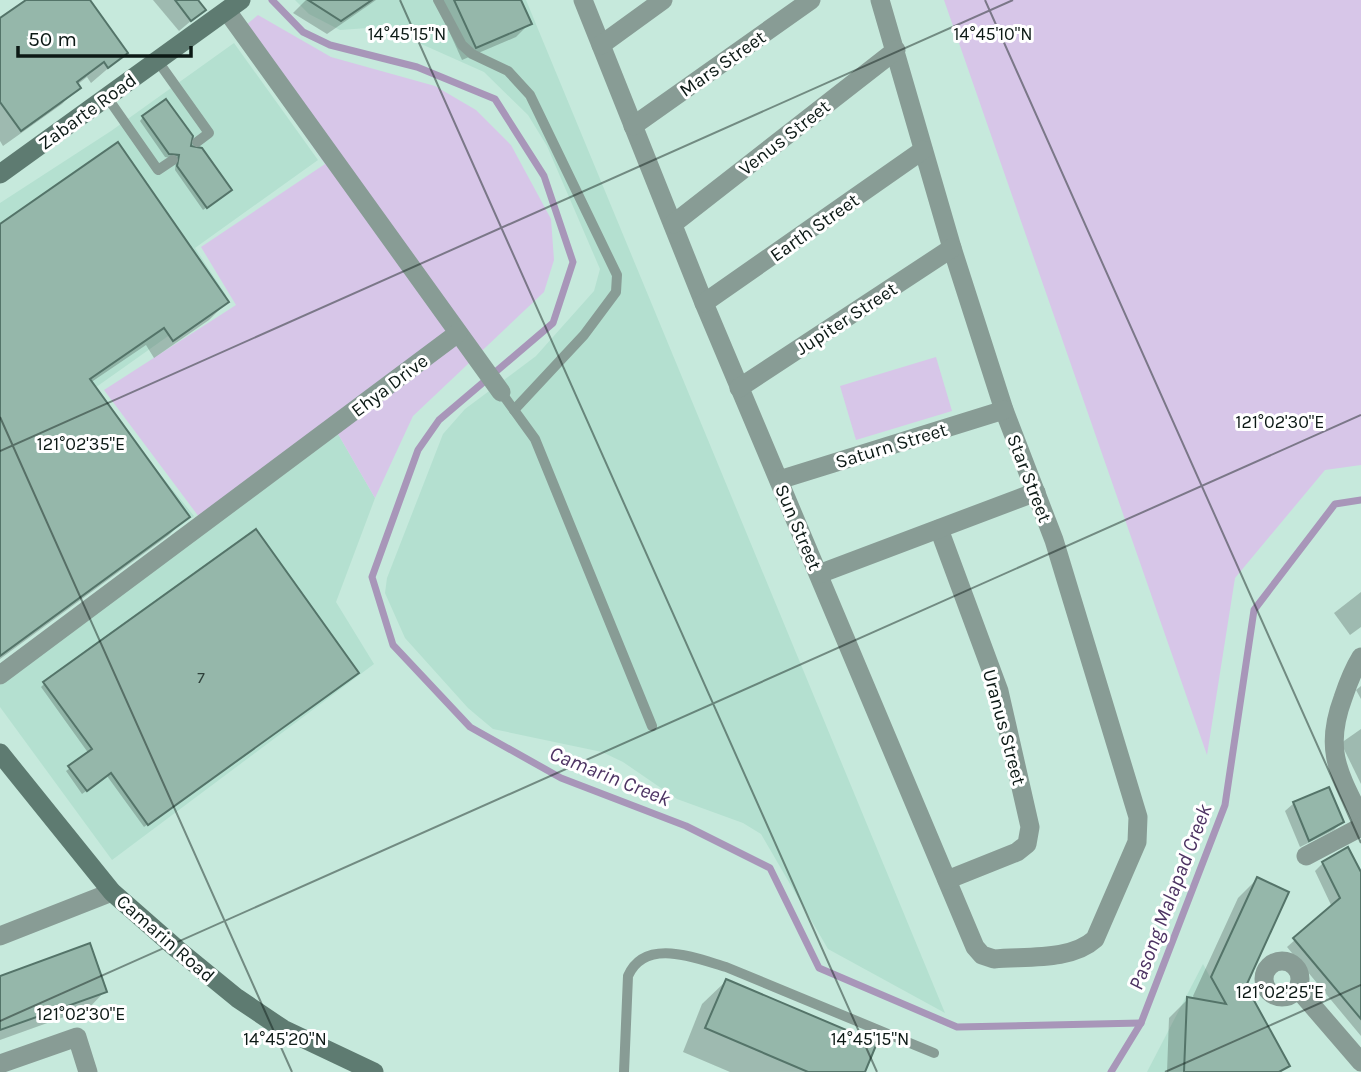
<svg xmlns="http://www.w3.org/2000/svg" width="1361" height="1072" viewBox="0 0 1361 1072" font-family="Karla,sans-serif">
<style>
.built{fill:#b4e0d0}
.green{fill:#d7c6e8}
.shadow{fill:#0003}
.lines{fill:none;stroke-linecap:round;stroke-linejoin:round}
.stream{stroke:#a896b9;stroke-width:7}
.building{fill:#95b7aa;stroke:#547469;stroke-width:2}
.service{stroke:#889c95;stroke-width:10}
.minor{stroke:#889c95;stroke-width:19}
.secondary{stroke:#5e7b71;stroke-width:19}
.ticks{fill:none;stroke:#0c1915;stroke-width:2;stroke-opacity:0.45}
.labels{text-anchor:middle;stroke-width:6;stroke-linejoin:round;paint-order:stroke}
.number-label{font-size:16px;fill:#2e403a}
.street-label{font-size:19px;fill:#0c1915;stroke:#fff}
.water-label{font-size:21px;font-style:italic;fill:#4d3363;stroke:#fff}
.ticks-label{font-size:18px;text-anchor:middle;fill:#0c1915;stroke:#fff;stroke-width:6;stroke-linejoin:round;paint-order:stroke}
</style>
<rect width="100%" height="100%" fill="#c6e9dc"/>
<g class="built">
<polygon points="295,0 526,0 945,1013 828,949 761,834 743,823 677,799 623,762 602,752 493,729 468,708 405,638 385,593 387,578 443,434 465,409 536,356 594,291 600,269 547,146 528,115 484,72 410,39 368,28 340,30 309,14"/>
<polygon points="234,43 318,160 195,248 226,295 92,390 194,516 0,656 0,203 111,131"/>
<polygon points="338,434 375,498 336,602 374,664 112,860 0,707 0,685"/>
<polygon points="1203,964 1261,1072 1147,1072"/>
</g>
<g class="green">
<polygon points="944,0 1361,0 1361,465 1325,470 1235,578 1207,755"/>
<polygon points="258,15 331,57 435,86 476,110 511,145 551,219 554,260 544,292 413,416 375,498 338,434 208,529 104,390 236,305 201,247 325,164 235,34"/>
<polygon points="936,357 952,411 856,440 840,386"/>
</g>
<g class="shadow">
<polygon points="29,0 88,0 126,53 91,83 87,77 77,85 78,87 62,104 3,146 0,141 0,20"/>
<polygon points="153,0 196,0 204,10 179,31"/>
<polygon points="306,0 376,0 327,34 293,13"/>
<polygon points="435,0 520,0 530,23 516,37 462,60"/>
<polygon points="143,117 226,194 203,210 175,170 176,159 165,157 140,121"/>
<polygon points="0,226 227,302 209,320 154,358 146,345 90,383 187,517 169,535 0,659"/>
<polygon points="1361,592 1361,627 1350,635 1334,613"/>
<polygon points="353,676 144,827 107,776 82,794 66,771 89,754 41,687 44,684"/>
<polygon points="1361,686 1361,699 1356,690"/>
<polygon points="1361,729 1361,784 1341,743"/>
<polygon points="1294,803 1342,822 1334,830 1300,847 1285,811"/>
<polygon points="1323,863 1361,876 1361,1036 1287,947 1332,907 1315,871"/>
<polygon points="1257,879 1244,986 1288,1065 1281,1072 1167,1072 1169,1018 1188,999 1195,1000 1193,996 1238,898"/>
<polygon points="0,977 105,991 89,1008 0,1040"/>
<polygon points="726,981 863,1072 730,1072 683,1052 702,1004"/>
</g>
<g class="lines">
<g class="stream">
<polyline points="272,0 303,32 330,45 417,67 495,99 544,176 573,262 553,323 439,420 418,450 372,577 393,645 470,727 561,778 686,826 770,868 819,968 957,1027 1141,1023"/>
<polyline points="1111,1072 1141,1023 1225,805 1254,610 1335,504 1361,500"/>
</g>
</g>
<g class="building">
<polygon points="26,0 90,0 128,53 108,68 104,62 77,82 81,88 21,131 0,102 0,18"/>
<polygon points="175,0 198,0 206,10 191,21"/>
<polygon points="308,0 372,0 341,21"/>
<polygon points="454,0 521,0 532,24 476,48"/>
<polygon points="166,99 193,136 191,146 202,148 232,190 207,208 177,166 179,155 169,154 142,116"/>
<polygon points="118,142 229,302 173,341 164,328 90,379 190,517 0,656 0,224"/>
<polygon points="256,529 359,673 148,825 111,773 87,791 68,766 92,749 43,682"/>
<polygon points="1329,787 1344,822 1309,841 1293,802"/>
<polygon points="1348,847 1361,872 1361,1019 1293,938 1340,898 1322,862"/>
<polygon points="1257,877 1289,892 1246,986 1290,1066 1279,1072 1184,1072 1187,997 1226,1004 1211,977"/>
<polygon points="90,943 107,992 0,1030 0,976"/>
<polygon points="726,979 877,1043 865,1072 808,1072 705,1028"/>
</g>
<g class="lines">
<g class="service">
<polyline points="438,0 462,45 472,54 508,71 530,95 617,275 616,292 584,335 514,410"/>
<polyline points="157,60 209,133 197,142"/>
<polyline points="107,97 158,170 173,160"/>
<polyline points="501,392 535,439 652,726"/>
<path d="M624,1072l4,-96c17,-39 67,-18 98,-9l208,86"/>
</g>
<g class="minor">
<path d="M583,0l121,303 271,644 7,8 12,4c32,-3 77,2 101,-20l42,-97 1,-25 -84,-277 -50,-130 -52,-162 -72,-248"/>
<polyline points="227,11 501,392"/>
<polyline points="601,45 663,0"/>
<polyline points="633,126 811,0"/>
<polyline points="673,224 896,50"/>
<polyline points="704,303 923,150"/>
<polyline points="739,388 952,248"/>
<polyline points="779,480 1004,410"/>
<polyline points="939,529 999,691 1030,827 1027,844 1017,852 947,880"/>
<polyline points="819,574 1036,492"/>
<path d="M1361,657c-8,13 -13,26 -18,41 -19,51 -5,74 18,120"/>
<polyline points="0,675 458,333"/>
<polyline points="1306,856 1361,827"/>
<polyline points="0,936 112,892"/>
<circle cx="1282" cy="979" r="18"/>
<polyline points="1298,989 1361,1062"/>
<polyline points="0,1064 77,1037 88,1072"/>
</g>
<g class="secondary">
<polyline points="0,174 241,0"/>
<polyline points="0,753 112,892 177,949 237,998 283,1029 374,1072"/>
</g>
</g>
<path class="ticks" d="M400,0l477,1072M985,0l376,843M0,417l292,655M0,451l1013,-451M0,1021l1361,-606M1165,1072l196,-87"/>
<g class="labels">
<g class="number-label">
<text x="201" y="683">7</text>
</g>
<g class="street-label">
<text transform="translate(722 63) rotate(-35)" y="7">Mars Street</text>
<text transform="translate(87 111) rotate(-36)" y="7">Zabarte Road</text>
<text transform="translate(784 137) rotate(-38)" y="7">Venus Street</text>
<text transform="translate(814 227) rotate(-35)" y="7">Earth Street</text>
<text transform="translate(846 318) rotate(-33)" y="7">Jupiter Street</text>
<text transform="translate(389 385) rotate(-37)" y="7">Ehya Drive</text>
<text transform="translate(891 445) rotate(-17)" y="7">Saturn Street</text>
<text transform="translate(1030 478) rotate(69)" y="7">Star Street</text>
<text transform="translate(799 527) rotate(67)" y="7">Sun Street</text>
<text transform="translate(1005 727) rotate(75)" y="7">Uranus Street</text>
<text transform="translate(166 938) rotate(41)" y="7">Camarin Road</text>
</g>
<g class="water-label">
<text transform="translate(610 776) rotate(22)" y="7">Camarin Creek</text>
<text transform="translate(1170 897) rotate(-69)" y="7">Pasong Malapad Creek</text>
</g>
</g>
<g class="ticks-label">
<text x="407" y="40">14°45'15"N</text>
<text x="993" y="40">14°45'10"N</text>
<text x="1280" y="428">121°02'30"E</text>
<text x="81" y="450">121°02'35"E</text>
<text x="1280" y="998">121°02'25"E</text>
<text x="81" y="1020">121°02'30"E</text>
<text x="285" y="1045">14°45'20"N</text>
<text x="870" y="1045">14°45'15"N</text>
</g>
<path d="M18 46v10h173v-10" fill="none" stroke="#0c1915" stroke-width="3.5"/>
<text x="28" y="46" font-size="21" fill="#0c1915" stroke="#ffffff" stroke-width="5" paint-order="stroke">50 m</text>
</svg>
